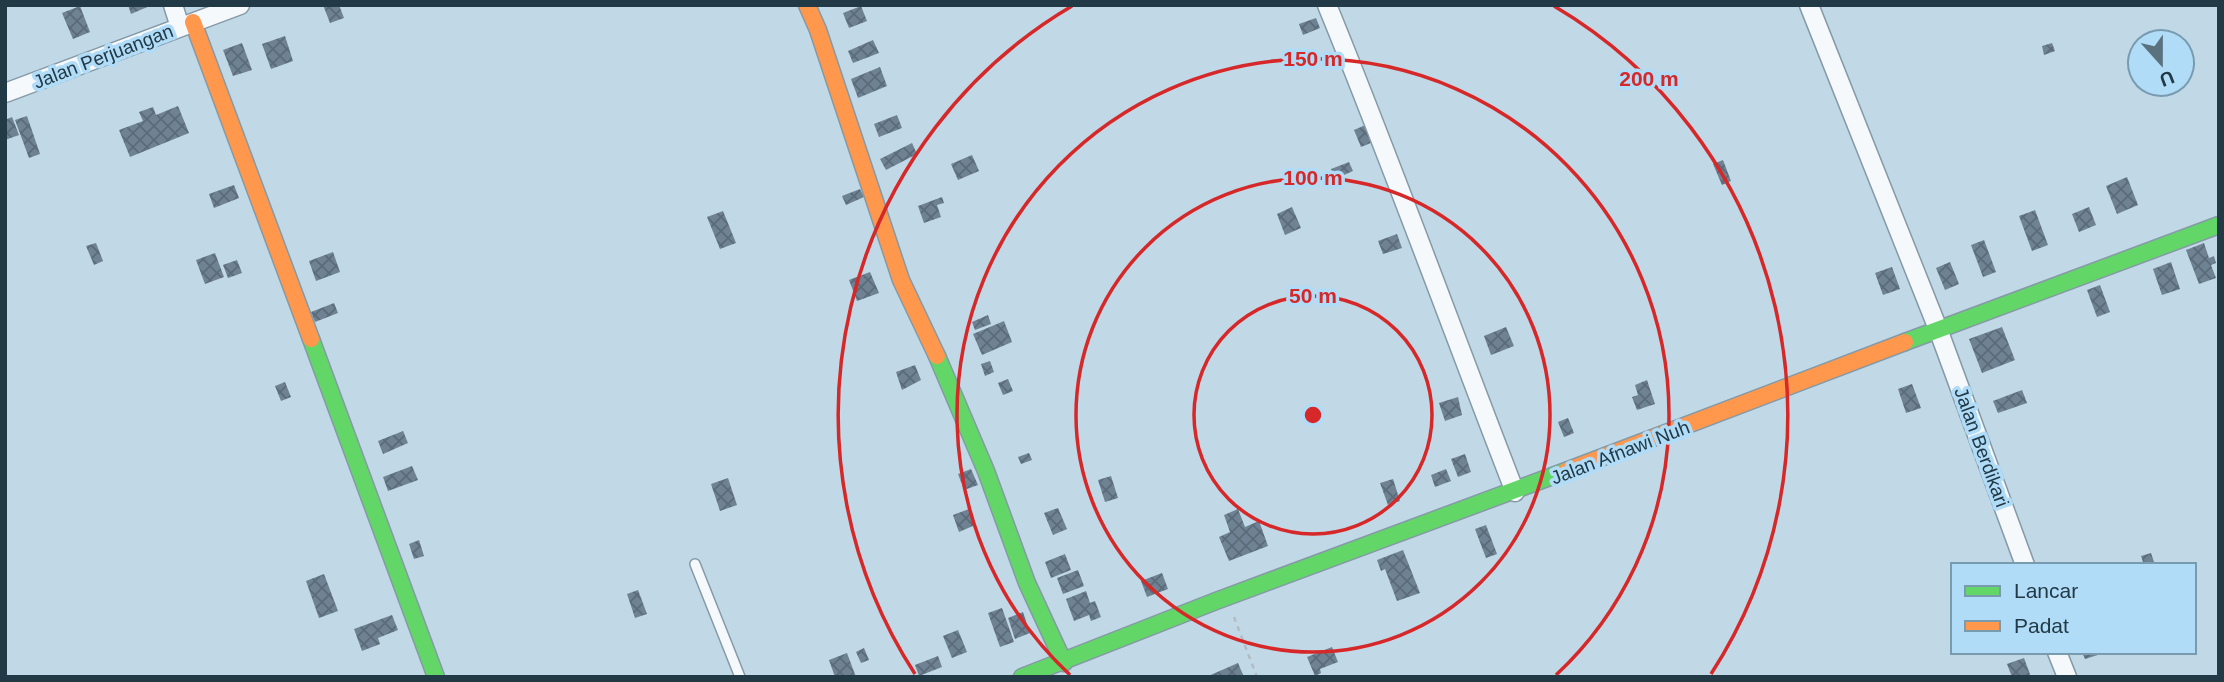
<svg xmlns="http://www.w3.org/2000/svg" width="2224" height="682" viewBox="0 0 2224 682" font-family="Helvetica,sans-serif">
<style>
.building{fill:url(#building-cross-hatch)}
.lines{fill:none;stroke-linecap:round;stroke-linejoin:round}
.lane-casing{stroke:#859aa6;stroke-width:12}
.street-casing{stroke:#859aa6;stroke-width:21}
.fast-casing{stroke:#859aa6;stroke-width:19}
.slow-casing{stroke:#859aa6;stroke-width:19}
.path{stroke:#b1bcc3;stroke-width:2.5;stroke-dasharray:5 5;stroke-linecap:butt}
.lane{stroke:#f6f9fb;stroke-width:9}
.street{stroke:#f6f9fb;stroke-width:18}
.fast{stroke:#63d668;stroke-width:16}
.slow{stroke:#ff974d;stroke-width:16}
.ring{fill:none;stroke:#d62828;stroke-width:3.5}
.labels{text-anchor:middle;stroke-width:7;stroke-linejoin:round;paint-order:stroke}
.street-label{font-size:19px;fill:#223946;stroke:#b1dcf7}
.centre{fill:#d62828;stroke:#b1dcf7;stroke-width:3.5}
.ring-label{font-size:21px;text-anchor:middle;font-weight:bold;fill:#d62828;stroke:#b1dcf7;stroke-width:7;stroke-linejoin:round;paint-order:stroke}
</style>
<defs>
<pattern id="building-cross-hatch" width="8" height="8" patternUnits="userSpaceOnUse" patternTransform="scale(1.75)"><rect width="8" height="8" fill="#6e8293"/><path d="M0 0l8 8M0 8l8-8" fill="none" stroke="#5a6b7a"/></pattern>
</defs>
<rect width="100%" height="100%" fill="#c1d8e7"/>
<g class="building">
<polygon points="128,5 152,5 131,14"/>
<polygon points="323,5 339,5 344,18 330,23"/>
<polygon points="80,6 90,32 73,39 62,13"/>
<polygon points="861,6 867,21 849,28 843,13"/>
<polygon points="1316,18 1320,28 1303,35 1299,24"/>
<polygon points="285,36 293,61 271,69 262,44"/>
<polygon points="873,40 879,53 853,63 848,51"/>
<polygon points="242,43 252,70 233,76 223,50"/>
<polygon points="2052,43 2055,51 2044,55 2042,46"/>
<polygon points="880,67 887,86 858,98 851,79"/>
<polygon points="178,106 189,133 130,157 119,130 143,121 139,112 153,107 156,115"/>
<polygon points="897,115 902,128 879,137 874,124"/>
<polygon points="27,116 40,154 29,158 15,120"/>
<polygon points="12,117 19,135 5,140 5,120"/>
<polygon points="1370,123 1378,140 1361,147 1354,130"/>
<polygon points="912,143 917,154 886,170 880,159"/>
<polygon points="972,155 979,171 958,180 951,164"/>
<polygon points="1723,160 1731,181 1722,185 1713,164"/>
<polygon points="1349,162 1353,171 1335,179 1331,169"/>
<polygon points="2127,177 2138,205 2117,214 2106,186"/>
<polygon points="234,185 239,198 214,208 209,194"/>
<polygon points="860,189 864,197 846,205 842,196"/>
<polygon points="942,197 944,203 937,205 941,217 924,223 918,206"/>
<polygon points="1292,207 1301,228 1285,235 1277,214"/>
<polygon points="2089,207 2096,225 2079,232 2072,214"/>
<polygon points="2035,210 2048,245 2032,251 2019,216"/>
<polygon points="723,211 736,243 720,249 707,217"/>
<polygon points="1397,234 1402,248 1383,254 1378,241"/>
<polygon points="1984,240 1996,272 1983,277 1971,245"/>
<polygon points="96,243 103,261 94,265 86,246"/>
<polygon points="2204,243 2209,258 2214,256 2216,263 2211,265 2216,278 2199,284 2186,250"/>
<polygon points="333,252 340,272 316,281 309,261"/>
<polygon points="215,253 224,277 205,284 196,260"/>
<polygon points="237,260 242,273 228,278 223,265"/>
<polygon points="1950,262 1959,284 1945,290 1936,268"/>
<polygon points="2171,262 2180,289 2162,295 2153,269"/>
<polygon points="1892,267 1900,289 1883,295 1875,273"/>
<polygon points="870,272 879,293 857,301 849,280"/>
<polygon points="2100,285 2110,312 2097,317 2087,290"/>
<polygon points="334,303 338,313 315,322 311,312"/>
<polygon points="988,315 991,324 975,330 972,322"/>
<polygon points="1004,321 1012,342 982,355 973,334"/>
<polygon points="1506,327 1514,346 1491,355 1484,336"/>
<polygon points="2002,327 2015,360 1982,373 1969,339"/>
<polygon points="990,361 994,372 985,376 981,364"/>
<polygon points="915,365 921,380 902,390 896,372"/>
<polygon points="1008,379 1013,391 1003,395 998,383"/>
<polygon points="1647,380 1655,404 1637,410 1632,397 1638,395 1635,385"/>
<polygon points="285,382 291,397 281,401 275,386"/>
<polygon points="1912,384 1921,408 1906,413 1898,389"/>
<polygon points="2022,390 2027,403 1998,413 1993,401"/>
<polygon points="1458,397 1462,415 1445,421 1439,403"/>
<polygon points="1568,418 1574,433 1564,437 1558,422"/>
<polygon points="403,431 408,443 383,454 378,441"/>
<polygon points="1029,453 1032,460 1021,464 1018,457"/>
<polygon points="1465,454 1471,472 1458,477 1451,459"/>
<polygon points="412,466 418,480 388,491 383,477"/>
<polygon points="971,469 978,485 964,490 958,474"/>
<polygon points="1446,469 1451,481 1435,487 1431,475"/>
<polygon points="1111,476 1118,498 1105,502 1098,480"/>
<polygon points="728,478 737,505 720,511 711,484"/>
<polygon points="1393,479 1400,501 1388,505 1380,483"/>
<polygon points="1058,508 1067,529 1053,535 1044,513"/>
<polygon points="969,509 975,525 959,532 953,515"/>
<polygon points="1238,509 1245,527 1259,521 1268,546 1229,561 1219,537 1230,532 1224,515"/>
<polygon points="1486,525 1497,554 1486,558 1475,529"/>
<polygon points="419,540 424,556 414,559 409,544"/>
<polygon points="1403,550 1420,593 1397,601 1385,569 1381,571 1377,560"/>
<polygon points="2151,553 2155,565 2144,565 2141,556"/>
<polygon points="1065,554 1071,570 1051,578 1045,562"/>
<polygon points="1078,570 1084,586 1063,594 1057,578"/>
<polygon points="1162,573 1168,589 1147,597 1141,581"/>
<polygon points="324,574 338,611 319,618 306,581"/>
<polygon points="638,590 647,614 635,618 627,594"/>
<polygon points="1086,591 1090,603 1095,601 1101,617 1091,621 1089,615 1074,621 1066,599"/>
<polygon points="1002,608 1014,642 1000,647 988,613"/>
<polygon points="1023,612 1030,633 1015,639 1008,618"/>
<polygon points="392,615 398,630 378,638 380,644 362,651 354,629"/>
<polygon points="958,630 967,652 952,658 943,636"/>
<polygon points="1332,647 1338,662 1320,669 1321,673 1315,676 1307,657"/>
<polygon points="864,648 869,660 861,663 856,652"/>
<polygon points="2082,652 2104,652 2104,653 2085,659"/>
<polygon points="847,653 856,677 835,677 829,660"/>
<polygon points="938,656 942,667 919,676 915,665"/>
<polygon points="2024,658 2031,677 2012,677 2007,664"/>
<polygon points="1238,663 1244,677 1206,677"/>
</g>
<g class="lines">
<defs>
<polyline id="lane" points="695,564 740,677"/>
<g id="street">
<polyline points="173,5 180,27"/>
<path d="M1327,5c66,161 125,325 188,487"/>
<polyline points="1809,5 1938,329 2025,565"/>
<polyline points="5,93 240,5"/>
<polyline points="2057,652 2067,677"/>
</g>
<g id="fast">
<polyline points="311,339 436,677"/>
<polyline points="1905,342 2219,225"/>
<polyline points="937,356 986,471 1027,583 1064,663"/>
<polyline points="1022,677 1216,601 1566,471"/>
</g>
<g id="slow">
<polyline points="807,5 818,30 901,280 937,356"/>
<polyline points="193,22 311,339"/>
<polyline points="1566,471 1905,342"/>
</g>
</defs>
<use href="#lane" class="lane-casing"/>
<use href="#street" class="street-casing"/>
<use href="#fast" class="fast-casing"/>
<use href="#slow" class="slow-casing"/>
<polyline class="path" points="1234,617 1257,677"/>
<use href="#lane" class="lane"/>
<use href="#street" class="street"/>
<use href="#fast" class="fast"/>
<use href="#slow" class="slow"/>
</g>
<g class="ring">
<circle cx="1313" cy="415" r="119"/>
<circle cx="1313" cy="415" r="237"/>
<path d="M1070 675A356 356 0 1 1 1556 675"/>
<path d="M915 674A475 475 0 0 1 1072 6M1554 6A475 475 0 0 1 1711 674"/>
</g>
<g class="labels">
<g class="street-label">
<text transform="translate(103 56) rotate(-21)" y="7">Jalan Perjuangan</text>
<text transform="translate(1982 447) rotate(70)" y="7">Jalan Berdikari</text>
<text transform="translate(1620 452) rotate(-21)" y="7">Jalan Afnawi Nuh</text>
</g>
</g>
<circle cx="1313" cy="415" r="10" class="centre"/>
<g class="ring-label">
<text x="1313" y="66">150 m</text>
<text x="1649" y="86">200 m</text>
<text x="1313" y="185">100 m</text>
<text x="1313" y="303">50 m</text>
</g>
<rect width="2224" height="682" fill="none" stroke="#223946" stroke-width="14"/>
<rect x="1951" y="563" width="245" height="91" fill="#b1dcf7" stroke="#789bb0" stroke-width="2"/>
<rect x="1965" y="586" width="35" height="10" fill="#63d668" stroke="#789bb0" stroke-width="2"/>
<text x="2014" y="598" font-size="21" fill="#223946">Lancar</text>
<rect x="1965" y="621" width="35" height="10" fill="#ff974d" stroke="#789bb0" stroke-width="2"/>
<text x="2014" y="633" font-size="21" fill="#223946">Padat</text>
<g transform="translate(2161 63) rotate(159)"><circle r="33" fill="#b1dcf7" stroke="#789bb0" stroke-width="2"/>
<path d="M0-5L12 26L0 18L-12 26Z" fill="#5a717e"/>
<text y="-10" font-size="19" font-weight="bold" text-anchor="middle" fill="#223946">U</text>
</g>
</svg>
